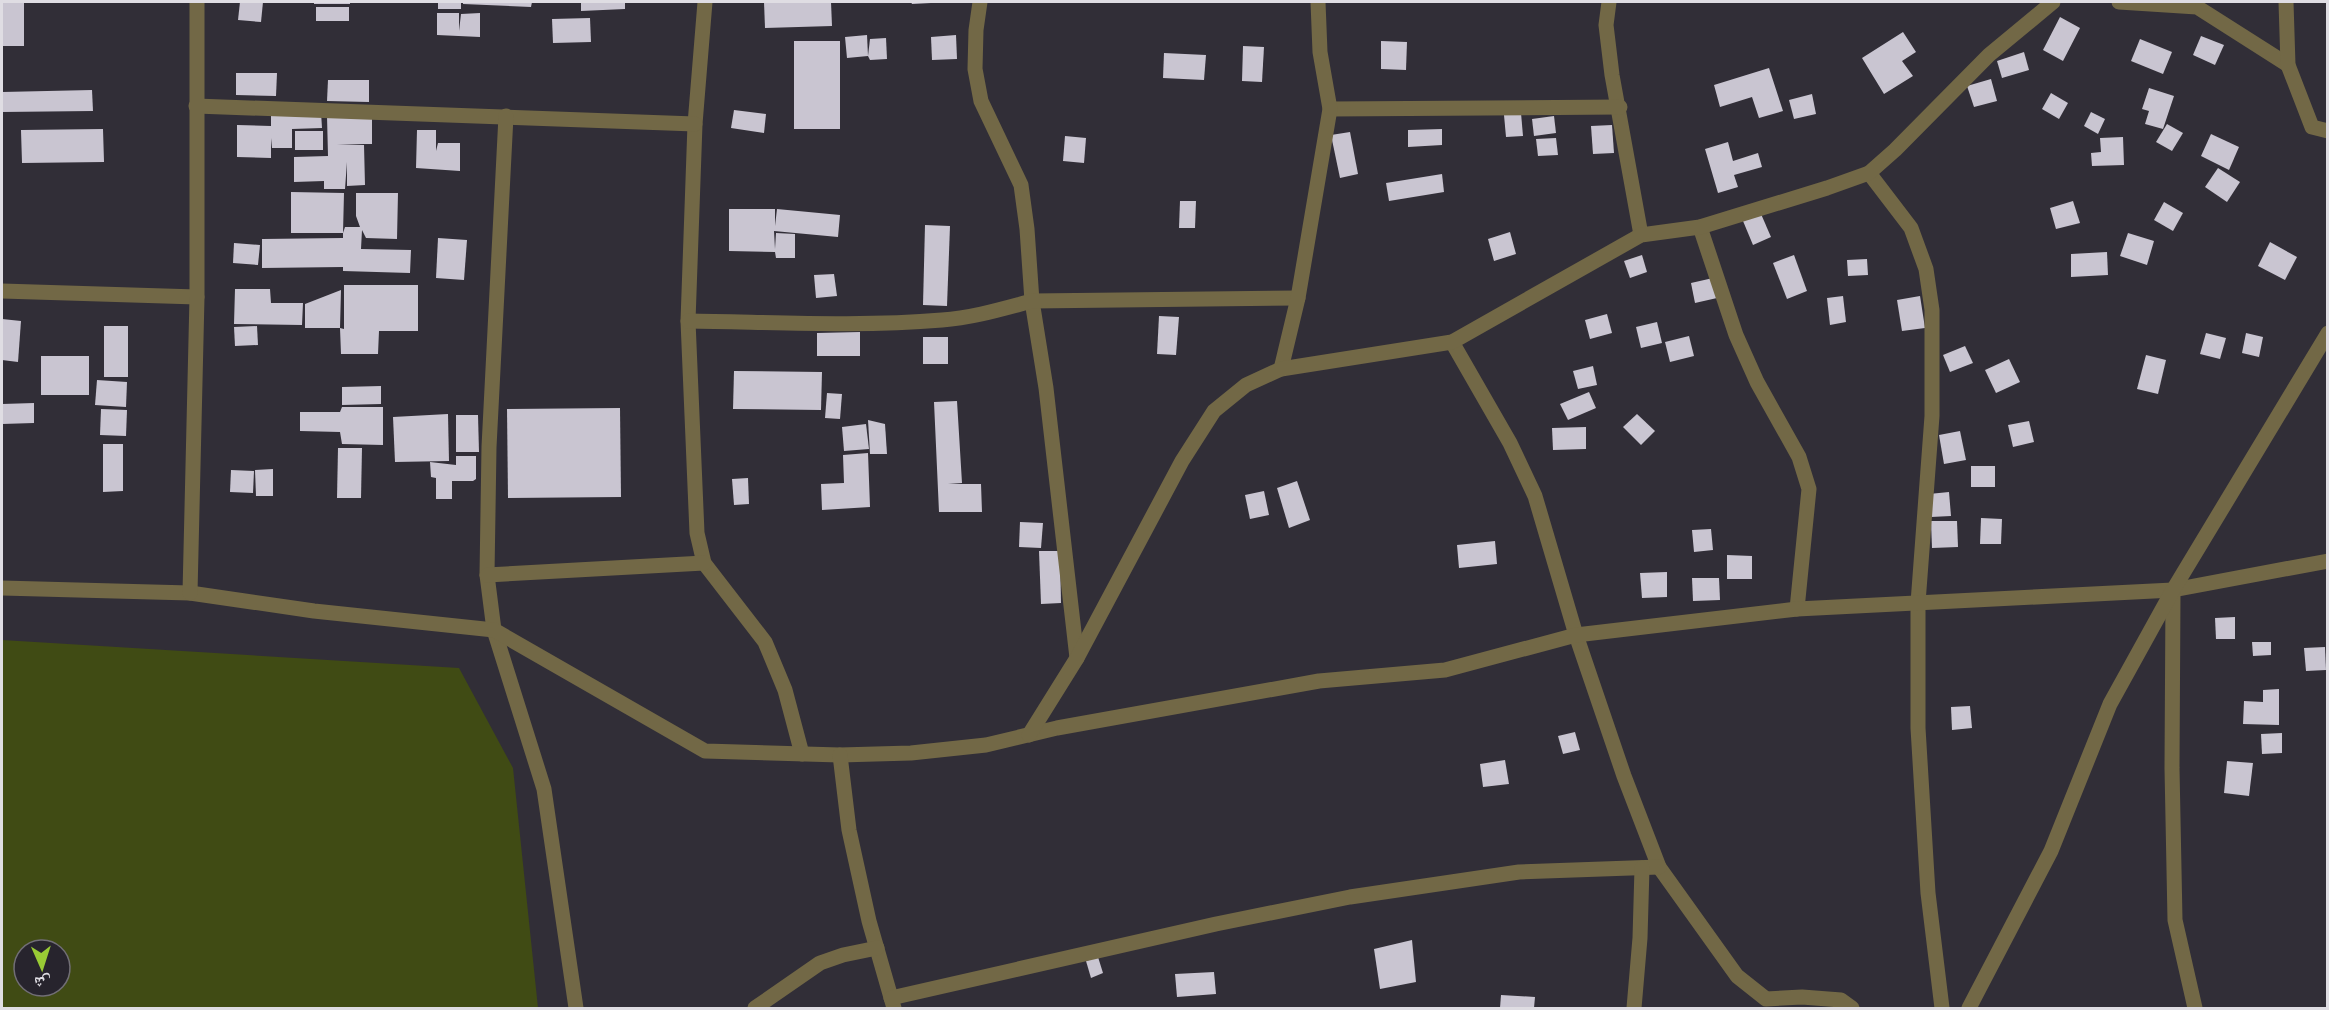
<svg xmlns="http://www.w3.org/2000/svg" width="2329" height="1010" viewBox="0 0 2329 1010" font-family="'Alegreya Sans','Noto Naskh Arabic',sans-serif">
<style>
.green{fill:#404b14;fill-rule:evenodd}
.building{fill:#c9c5d1}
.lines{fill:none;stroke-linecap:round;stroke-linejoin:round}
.minor{stroke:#726846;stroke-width:15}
</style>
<rect width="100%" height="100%" fill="#312e37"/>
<path class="green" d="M2,640l457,28 54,100 25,240h-536zM24,950h36v36h-36z"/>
<g class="building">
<rect x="2" y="2" width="22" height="44"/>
<polygon points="240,2 263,2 261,22 238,20"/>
<rect x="314" y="2" width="36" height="2"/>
<rect x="438" y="2" width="23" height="7"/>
<polygon points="463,2 532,2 531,7 463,4"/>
<polygon points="581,2 625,2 625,9 581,11"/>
<polygon points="764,2 831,2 832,26 765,28"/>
<polygon points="911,2 931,2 931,3 912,4"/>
<rect x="316" y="7" width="33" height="14"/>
<polygon points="437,13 459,13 459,31 461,14 480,13 480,37 437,35"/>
<polygon points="2060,17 2080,28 2063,61 2043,50"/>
<polygon points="590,18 591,42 553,43 552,19"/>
<polygon points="1903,32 1916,52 1902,61 1913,76 1884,94 1862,58"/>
<polygon points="867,35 868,56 847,58 845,37"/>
<polygon points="956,35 957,59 932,60 931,37"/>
<polygon points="2201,36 2224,45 2215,65 2193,55"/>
<polygon points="886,38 887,59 870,60 868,56 870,39"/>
<polygon points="2140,39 2172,52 2163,74 2131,61"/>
<rect x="794" y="41" width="46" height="88"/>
<polygon points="1381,41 1407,42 1406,70 1381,69"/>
<polygon points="1243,46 1264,47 1262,82 1242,81"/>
<polygon points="2024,52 2029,70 2002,78 1997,61"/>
<polygon points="1164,53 1206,55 1204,80 1163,78"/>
<polygon points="1769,68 1783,111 1759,118 1752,97 1720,107 1714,85"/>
<polygon points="236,73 277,73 276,96 236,95"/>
<polygon points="1991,79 1997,101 1974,107 1967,86"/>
<polygon points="328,80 369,80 369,102 327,101"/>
<polygon points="2149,88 2174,96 2163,129 2145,124 2149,111 2142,109"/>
<polygon points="92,90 93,111 2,112 2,92"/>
<polygon points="2051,93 2068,103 2059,119 2042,109"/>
<polygon points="1812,94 1816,114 1794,119 1789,100"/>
<polygon points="734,110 766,114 764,133 731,128"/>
<polygon points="321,112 322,128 292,129 292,148 272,148 271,138 271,158 237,157 237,125 271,126 271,113"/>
<polygon points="2091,112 2105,119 2098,134 2084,126"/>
<polygon points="1521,113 1523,136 1506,137 1504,115"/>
<polygon points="372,115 372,144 337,144 364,145 365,185 347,186 347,162 345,189 324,189 324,181 294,182 294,157 328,156 327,116"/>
<polygon points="1554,116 1556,133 1534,136 1532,119"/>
<polygon points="2167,124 2183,133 2172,151 2156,142"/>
<polygon points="1612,125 1614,153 1593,154 1591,126"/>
<polygon points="103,129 104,162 22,163 21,130"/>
<polygon points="1442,129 1442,145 1408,147 1408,130"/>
<polygon points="417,130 436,130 436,151 438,143 460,143 460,171 416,168"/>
<rect x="295" y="131" width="28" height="19"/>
<polygon points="1350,132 1358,174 1340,178 1331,135"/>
<polygon points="2211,134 2239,147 2229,170 2201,156"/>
<polygon points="1065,136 1086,138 1084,163 1063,161"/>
<polygon points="2123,137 2124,165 2092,166 2091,153 2101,152 2100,138"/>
<polygon points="1556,138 1558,155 1538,156 1536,139"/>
<polygon points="1728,142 1733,161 1758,153 1762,167 1734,175 1738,187 1718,193 1705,149"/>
<polygon points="2218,168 2240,182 2227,202 2205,187"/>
<polygon points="1442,174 1444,192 1389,201 1386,183"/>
<polygon points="291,192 344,193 343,233 345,227 360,227 356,216 356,193 398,193 397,239 366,238 362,230 361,249 411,250 410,273 343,271 343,267 262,268 262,239 343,238 343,233 291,233"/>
<polygon points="1180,201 1196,201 1195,228 1179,228"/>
<polygon points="2073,201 2080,223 2056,229 2050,208"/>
<polygon points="2164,202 2183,213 2173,231 2154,220"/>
<polygon points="729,209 775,209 775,226 777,209 840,215 838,237 774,231 775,249 776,233 795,234 795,258 776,258 775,252 729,251"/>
<polygon points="1761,214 1771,237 1753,245 1743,221"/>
<polygon points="925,225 950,226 947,306 923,305"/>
<polygon points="1510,232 1516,254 1494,261 1488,239"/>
<polygon points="2128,233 2154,241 2147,265 2120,256"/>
<polygon points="438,238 467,240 464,280 436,278"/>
<polygon points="2270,242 2297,257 2285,280 2258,266"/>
<polygon points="234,243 260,245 258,265 233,263"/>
<polygon points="2107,252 2108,275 2071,277 2071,254"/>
<polygon points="1642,255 1647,272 1630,278 1624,261"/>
<polygon points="1794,255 1807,291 1787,299 1773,263"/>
<polygon points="1867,259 1868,275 1848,276 1847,260"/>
<polygon points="834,274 837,296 816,298 814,275"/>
<polygon points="1713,278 1717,298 1695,303 1691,283"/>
<polygon points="344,285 418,285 418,331 379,331 378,354 341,354 340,328 305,328 305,304 341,290 340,328 344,329"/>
<polygon points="235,289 270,289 271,303 303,303 302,325 234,324"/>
<polygon points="1843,296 1846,322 1830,325 1827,298"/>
<polygon points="1920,296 1925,328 1902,331 1897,300"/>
<polygon points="1607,314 1612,333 1590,339 1585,320"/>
<polygon points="1159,316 1179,317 1176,355 1157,354"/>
<polygon points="2,319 21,321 18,362 2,360"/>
<polygon points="1657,322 1662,343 1641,348 1636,327"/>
<rect x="104" y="326" width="24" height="51"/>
<polygon points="257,326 258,345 235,346 234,327"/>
<polygon points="860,332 860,356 817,356 817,333"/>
<polygon points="2206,333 2226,338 2220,359 2200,354"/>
<polygon points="2246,333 2263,337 2259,357 2242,353"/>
<polygon points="1689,336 1694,356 1670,362 1665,342"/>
<rect x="923" y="337" width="25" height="27"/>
<polygon points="1965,346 1973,363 1950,372 1943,355"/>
<polygon points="2146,355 2166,360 2158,394 2137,389"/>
<rect x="41" y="356" width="48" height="39"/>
<polygon points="2009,359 2020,382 1996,393 1985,370"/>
<polygon points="1593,366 1597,385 1578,389 1573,371"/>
<polygon points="734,371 822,372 821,410 733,409"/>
<polygon points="97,380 127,382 126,407 95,405"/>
<polygon points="381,386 381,404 342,405 342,387"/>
<polygon points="1589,392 1596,408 1568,420 1560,404"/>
<polygon points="827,393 842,394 840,419 825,418"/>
<polygon points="957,401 962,483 948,484 981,484 982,512 939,512 934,402"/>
<polygon points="34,403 34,423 2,424 2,404"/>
<polygon points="342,407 383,407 383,445 342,444 340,432 300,431 300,412 340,412"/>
<polygon points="620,408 621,497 508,498 507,409"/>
<polygon points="101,409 127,410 126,436 100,435"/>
<polygon points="448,414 449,461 395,462 393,417"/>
<polygon points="1637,414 1655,431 1641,445 1623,427"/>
<polygon points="456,415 478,415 479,452 456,452"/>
<polygon points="868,420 885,424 887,454 870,454"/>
<polygon points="2029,421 2034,442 2013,447 2008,425"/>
<polygon points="866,424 869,449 844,451 842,427"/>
<polygon points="1586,427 1586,449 1553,450 1552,428"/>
<polygon points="1960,431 1966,460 1944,464 1939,435"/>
<polygon points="103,444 123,444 123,491 103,492"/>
<polygon points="338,448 362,448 361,498 337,498"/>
<polygon points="868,453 870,507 822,510 821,484 844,483 843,455"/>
<polygon points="456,456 476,456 476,479 473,481 452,481 452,499 436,499 436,478 431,477 430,462 456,465"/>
<rect x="1971" y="466" width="24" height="21"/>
<polygon points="273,469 273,496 256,496 255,470"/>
<polygon points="231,470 254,471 253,493 230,492"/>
<polygon points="748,478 749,504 734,505 732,479"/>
<polygon points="1297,481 1310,520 1289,528 1277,488"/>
<polygon points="1264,491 1269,515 1250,519 1245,495"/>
<polygon points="1949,492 1951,516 1931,517 1929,494"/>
<polygon points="1981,518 2002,519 2001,544 1980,544"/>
<polygon points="1931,521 1957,521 1958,547 1932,548"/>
<polygon points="1020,522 1043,523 1041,548 1019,547"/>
<polygon points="1711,529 1713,550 1694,552 1692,530"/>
<polygon points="1495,541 1497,564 1459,568 1457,545"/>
<polygon points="1039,551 1060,551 1061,603 1041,604"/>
<polygon points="1727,555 1752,556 1752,579 1727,579"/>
<polygon points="1667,572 1667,597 1642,598 1640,573"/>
<polygon points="1692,578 1719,578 1720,600 1693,601"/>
<polygon points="2235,617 2235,639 2216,639 2215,618"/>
<polygon points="2252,642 2271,642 2271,655 2253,656"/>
<polygon points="2325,647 2326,670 2306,671 2304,648"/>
<polygon points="2279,689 2279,725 2243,724 2244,701 2263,702 2263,690"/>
<polygon points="1970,706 1972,728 1952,730 1951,707"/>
<polygon points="1575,732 1580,750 1563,754 1558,736"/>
<polygon points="2282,733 2282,753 2262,754 2261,734"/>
<polygon points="1505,760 1509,784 1483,787 1480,764"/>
<polygon points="2227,761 2253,763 2249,796 2224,793"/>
<polygon points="1412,940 1416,982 1380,989 1374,949"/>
<polygon points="1098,957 1103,973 1091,978 1086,961"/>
<polygon points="1214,972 1216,994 1177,997 1175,974"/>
<polygon points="1501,995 1535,997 1534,1008 1500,1008"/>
</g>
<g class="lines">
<g class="minor">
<polyline points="705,2 695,124 688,321 697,533 704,563 765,642 785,690 802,754"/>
<polyline points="980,2 976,30 975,69 981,101 1021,185 1027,229 1032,301 1046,388 1077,658"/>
<polyline points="1609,2 1606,25 1612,75 1641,235"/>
<polyline points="2119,2 2197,7 2288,65"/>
<polyline points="2286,2 2288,65 2312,127 2328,131"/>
<polyline points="196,106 695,124"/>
<polyline points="1330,109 1620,107"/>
<polyline points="506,116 489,447 487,575 494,630 544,789 576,1008"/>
<polyline points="1869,173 1911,228 1926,269 1932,310 1932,416 1918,603 1918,728 1928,893 1942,1008"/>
<polyline points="1700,227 1736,335 1757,382 1799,457 1809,489 1797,609"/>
<polyline points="2,291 197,297"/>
<path d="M688,321c84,1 170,6 254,-1 30,-2 60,-11 90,-19l266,-3"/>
<polyline points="1452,342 1510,443 1535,496 1576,635 1624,776 1659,867 1737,976 1766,999 1802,997 1841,1000 1852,1008"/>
<polyline points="1281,369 1298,298 1330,109 1320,52 1318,2"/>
<polyline points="487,575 704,563"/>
<polyline points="2,588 190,593 314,611 494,630 705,751 840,755 911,753 986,745 1057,728 1319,681 1445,670 1576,635 1797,609 2173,590 2328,561"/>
<polyline points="190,593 197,297 197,2"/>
<polyline points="2173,593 2172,768 2175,920 2195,1008"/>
<polyline points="1029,735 1077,658 1182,461 1214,411 1246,385 1281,369 1452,342 1641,235 1700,227 1827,188 1869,173 1895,150 1989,55 2053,2"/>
<polyline points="840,755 849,830 869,921 894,1008"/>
<polyline points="891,998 1216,924 1350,897 1519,872 1659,867"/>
<polyline points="755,1008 820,963 843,955 877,948"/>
<polyline points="1634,1008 1640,938 1642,868"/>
<polyline points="1969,1008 2051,851 2110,704 2173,590 2328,333"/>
</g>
</g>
<rect width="2329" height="1010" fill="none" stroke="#dfdde3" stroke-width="6"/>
<g transform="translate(42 968) rotate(177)"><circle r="28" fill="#27242d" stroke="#716e76" stroke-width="1.5"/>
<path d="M0-4.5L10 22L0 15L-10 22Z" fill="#99cb35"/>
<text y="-9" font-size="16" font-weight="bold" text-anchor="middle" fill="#dfdde3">ش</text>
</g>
</svg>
